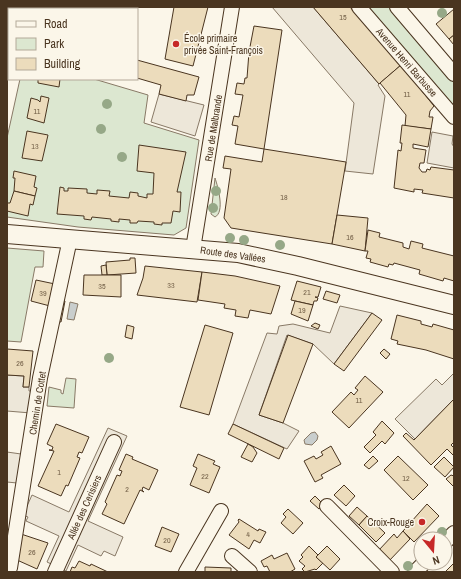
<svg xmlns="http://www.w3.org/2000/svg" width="461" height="579" viewBox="0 0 461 579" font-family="'Archivo Narrow',sans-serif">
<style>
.green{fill:#dce7d0;stroke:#887966}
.parking{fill:#ede7d9;stroke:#887966}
.water{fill:#c9cecd;stroke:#887966}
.building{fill:#ecdcbc;stroke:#4a3520}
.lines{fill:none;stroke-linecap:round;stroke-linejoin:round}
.minor-casing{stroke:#4a3520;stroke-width:16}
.major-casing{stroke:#4a3520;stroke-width:20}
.minor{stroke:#fbf6e9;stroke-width:14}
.major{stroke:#fbf6e9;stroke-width:18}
.tree{fill:#96a887}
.poi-dot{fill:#c62828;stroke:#fbf6e9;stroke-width:1.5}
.labels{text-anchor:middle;stroke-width:3;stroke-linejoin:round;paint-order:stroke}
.number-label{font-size:8px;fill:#725f47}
.poi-label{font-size:10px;fill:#4a3520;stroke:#fbf6e9;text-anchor:start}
.street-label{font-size:10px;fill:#4a3520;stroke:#fbf6e9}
</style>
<rect width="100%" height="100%" fill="#fbf6e9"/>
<g class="green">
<polygon points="365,7 389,7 454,83 454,111"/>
<polygon points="20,79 94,79 148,95 144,123 199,140 186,228 174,235 78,227 7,217 7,138"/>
<path d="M215,178c3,9 10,34 0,39l-4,-3z"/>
<polygon points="7,248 44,251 43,267 35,267 21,342 7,341"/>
<polygon points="66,378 76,379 74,408 47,406 49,387 61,390 61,393 63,394"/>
</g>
<g class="parking">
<polygon points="272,7 313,7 379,84 378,85 385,96 373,174 345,171 354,103"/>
<polygon points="159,94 204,105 195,136 151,122"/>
<polygon points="432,132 453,136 452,144 454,147 454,168 427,163"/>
<polygon points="340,306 372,313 334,364 313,344 287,335 259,415 283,423 299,431 287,449 233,424 267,333 277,334 279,326 293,324 330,333"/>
<polygon points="454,373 454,399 415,439 395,419 436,379 442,385"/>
<polygon points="7,375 24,376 23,387 29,387 29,391 35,391 31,413 7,411"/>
<polygon points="108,428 127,436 88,521 123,537 115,556 104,551 101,556 78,545 66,571 47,562 59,536 26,521 28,517 23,515 32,495 69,512"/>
<polygon points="7,452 21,454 17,483 7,482"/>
</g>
<g class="water">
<polygon points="70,302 78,304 74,320 67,319"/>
<polygon points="315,432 318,436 317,440 312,445 305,444 304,440 311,433"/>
</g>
<g class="building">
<polygon points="52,7 69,7 69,9"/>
<polygon points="92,7 110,7 110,9 91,9"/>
<polygon points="111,7 135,7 134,9 110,9"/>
<polygon points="174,7 208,7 193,66 165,59"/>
<polygon points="313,7 350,7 401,65 379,84"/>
<polygon points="454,9 454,35 449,39 436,24"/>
<polygon points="254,26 282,30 264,149 235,144 238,126 232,125 234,116 239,117 243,95 235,94 237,83 244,84 245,78 247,78 249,52"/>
<polygon points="454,35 454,45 449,39"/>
<polygon points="137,60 199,77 194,95 187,95 186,101 159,94 161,85 137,78"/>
<polygon points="401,65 434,106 430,111 429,117 433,117 431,129 405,126 406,115 380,83"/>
<polygon points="38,79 60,79 59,87 38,83"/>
<polygon points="41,96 49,98 44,123 27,118 31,98 38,100 40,102"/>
<polygon points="402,125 431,129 428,147 413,144 413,148 426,150 424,163 420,163 419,168 422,172 426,172 427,169 430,170 431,167 454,170 454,198 422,193 423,190 414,189 414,192 394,188 398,150 401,151 402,143 400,143"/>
<polygon points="27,131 48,135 42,161 22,158"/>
<polygon points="139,145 186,152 177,192 181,192 180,212 173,211 171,223 162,223 162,225 154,224 154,222 138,221 137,223 130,223 130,220 119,219 119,222 111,221 111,219 92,217 91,220 84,219 84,216 57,214 60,187 64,188 64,191 68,191 68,188 87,189 87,193 97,194 97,190 110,191 109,196 129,198 130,192 138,193 138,196 147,198 147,194 153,194 154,173 137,171"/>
<polygon points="264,149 346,162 332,244 231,228 224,218 231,169 223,168 225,156 262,162"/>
<polygon points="14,171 36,176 34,187 37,188 35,196 14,191 15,178 13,178"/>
<polygon points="14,191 35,196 33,205 30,204 28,216 7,211 7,203 10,203"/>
<polygon points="337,215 368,218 365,251 332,244"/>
<polygon points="368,230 380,233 379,237 403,243 403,247 409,249 411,241 423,244 422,248 454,256 454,281 444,278 443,281 419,274 420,270 394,263 393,265 389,264 388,267 370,262 371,259 366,258 368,251 365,251"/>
<polygon points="130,258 135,258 136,273 107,275 106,262 130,260"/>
<polygon points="106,265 107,275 102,275 101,266"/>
<polygon points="145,266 202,272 197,302 137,295 143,278"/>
<polygon points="202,272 235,276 280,286 271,314 250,310 248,318 235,316 236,310 224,308 225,304 198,300"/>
<polygon points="84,275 121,275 121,297 83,295"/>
<polygon points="36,280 55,284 50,306 31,301"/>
<polygon points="297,281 321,287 318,297 315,297 318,298 317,301 314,301 313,305 291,300"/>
<polygon points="326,291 340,295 337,303 323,299"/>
<polygon points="60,300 65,301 61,322 56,321"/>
<polygon points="295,301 313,305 308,321 291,314"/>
<polygon points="372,313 382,320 344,371 334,364"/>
<polygon points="397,315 421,321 421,324 432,327 433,324 454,330 454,359 426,350 397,344 398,341 391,339"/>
<polygon points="315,323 320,325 318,329 311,326"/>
<polygon points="127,325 134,327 132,339 125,337"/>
<polygon points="205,325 233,333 209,415 180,407"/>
<polygon points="288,335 313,344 283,423 259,415"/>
<polygon points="7,349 33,351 29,387 23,387 24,376 7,375"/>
<polygon points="384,349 390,354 386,359 380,353"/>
<polygon points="365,376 383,392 349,428 332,412 351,392 354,395 358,390 355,388"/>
<polygon points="454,399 454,442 451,445 454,448 454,456 447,449 431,465 403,436 406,433 414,440"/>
<polygon points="382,421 394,433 385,444 382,441 370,453 364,447 376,435 373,432"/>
<polygon points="56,424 89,437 82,453 79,452 77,457 80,458 68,486 66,485 61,496 38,486 54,451 49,450 52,450 53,447 47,444"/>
<polygon points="233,424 284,448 279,459 228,434"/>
<polygon points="248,444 253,447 257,453 252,462 241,457"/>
<polygon points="331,446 341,464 321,475 323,478 315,482 304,461 314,456 316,459 323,455 321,452"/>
<polygon points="126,454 133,457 132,459 158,470 149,490 143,487 142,490 144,492 140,490 124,524 102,514 107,504 105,502 117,475 120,476 122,471 119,470"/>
<polygon points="198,454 215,461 213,464 220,467 209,493 190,485 197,468 193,466"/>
<polygon points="373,456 378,461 369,469 364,465"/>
<polygon points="398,456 428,485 413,500 384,470"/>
<polygon points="444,457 454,467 445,477 434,467"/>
<polygon points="451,475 454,476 454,487 446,479"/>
<polygon points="344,485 355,496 346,506 334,495"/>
<polygon points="315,496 323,504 319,509 310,501"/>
<polygon points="427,504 439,516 414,542 403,531"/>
<polygon points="357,507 367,516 359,525 349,516"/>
<polygon points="288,509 303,523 293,534 281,523 286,517 283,514"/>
<polygon points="367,516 385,533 376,542 359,525"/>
<polygon points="239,519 258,531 259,529 266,532 260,543 254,540 249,549 229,535 239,522 238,520"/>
<polygon points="162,527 179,534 171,552 155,546"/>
<polygon points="403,531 410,539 388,562 378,551 394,534 397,538"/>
<polygon points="21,534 48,543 37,569 17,560"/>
<polygon points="309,546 318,555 316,557 323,563 316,570 315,569 305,572 302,569 305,566 299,561 303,557 301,555"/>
<polygon points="327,546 340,559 330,570 316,557"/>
<polygon points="287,553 295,569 290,572 270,572 267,566 264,567 261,561 272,555 274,559"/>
<polygon points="79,561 90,566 91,564 108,572 70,572 72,567 75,568"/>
<polygon points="454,563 454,572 445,572"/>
<polygon points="205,567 231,568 231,572 205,572"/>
</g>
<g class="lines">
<defs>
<g id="minor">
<polyline points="359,7 454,117"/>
<polyline points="397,7 454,74"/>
<polyline points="18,9 18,7"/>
<polyline points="7,62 9,53"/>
<polyline points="193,249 232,7"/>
<polyline points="327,506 392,572"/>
<polyline points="445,542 454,533"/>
<polyline points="232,556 250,572"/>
<polyline points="10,568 40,378 70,239"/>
<polyline points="55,572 114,442"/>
<polyline points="186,572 221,511"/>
<polyline points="415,572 424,563"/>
</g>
<polyline id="major" points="7,234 238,253 298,266 454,305"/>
</defs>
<use href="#minor" class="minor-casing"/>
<use href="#major" class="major-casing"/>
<use href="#minor" class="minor"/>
<use href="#major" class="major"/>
</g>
<g class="tree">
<circle cx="442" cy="13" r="5"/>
<circle cx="107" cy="104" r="5"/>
<circle cx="101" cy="129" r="5"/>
<circle cx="122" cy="157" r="5"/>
<circle cx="216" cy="191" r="5"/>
<circle cx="213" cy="208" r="5"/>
<circle cx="230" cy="238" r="5"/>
<circle cx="244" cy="240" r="5"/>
<circle cx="280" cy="245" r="5"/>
<circle cx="109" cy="358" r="5"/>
<circle cx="442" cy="532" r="5"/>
<circle cx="408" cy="566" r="5"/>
</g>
<g class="poi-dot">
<circle cx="176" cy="44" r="4"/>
<circle cx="422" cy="522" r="4"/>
</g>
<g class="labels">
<g class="number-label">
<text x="343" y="20">15</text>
<text x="407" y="97">11</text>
<text x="37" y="114">11</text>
<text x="35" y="149">13</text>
<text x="284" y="200">18</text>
<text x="350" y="240">16</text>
<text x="171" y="288">33</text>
<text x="102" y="289">35</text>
<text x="307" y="295">21</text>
<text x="43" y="296">39</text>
<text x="302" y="313">19</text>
<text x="20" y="366">26</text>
<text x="359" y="403">11</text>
<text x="59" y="475">1</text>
<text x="205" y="479">22</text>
<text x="406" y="481">12</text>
<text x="127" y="492">2</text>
<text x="248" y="537">4</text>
<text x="167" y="543">20</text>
<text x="32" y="555">26</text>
</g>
<g class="poi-label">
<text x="184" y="42">École primaire<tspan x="184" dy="12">privée Saint-François</tspan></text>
<text x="414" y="526" text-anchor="end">Croix-Rouge</text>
</g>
<g class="street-label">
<text transform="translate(407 62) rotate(49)" y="4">Avenue Henri Barbusse</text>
<text transform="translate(213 128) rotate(-81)" y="4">Rue de Malbrande</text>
<text transform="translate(233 254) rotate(8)" y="4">Route des Vallées</text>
<text transform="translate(37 403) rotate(-81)" y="4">Chemin de Cottet</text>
<text transform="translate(84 507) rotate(-66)" y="4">Allée des Cerisiers</text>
</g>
</g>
<rect width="461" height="579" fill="none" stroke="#4a3520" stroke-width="16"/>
<rect x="8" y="8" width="130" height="72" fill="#fbf6e9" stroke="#b4a999"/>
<rect x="16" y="21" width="20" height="6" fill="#fbf6e9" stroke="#b4a999"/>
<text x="44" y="28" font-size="12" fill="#4a3520">Road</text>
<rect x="16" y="38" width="20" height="12" fill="#dce7d0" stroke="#b4a999"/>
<text x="44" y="48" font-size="12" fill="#4a3520">Park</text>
<rect x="16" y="58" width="20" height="12" fill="#ecdcbc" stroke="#b4a999"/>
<text x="44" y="68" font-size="12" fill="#4a3520">Building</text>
<g transform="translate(433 551) rotate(162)"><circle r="19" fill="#fbf6e9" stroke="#b4a999"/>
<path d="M0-3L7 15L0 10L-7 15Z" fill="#c62828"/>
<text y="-6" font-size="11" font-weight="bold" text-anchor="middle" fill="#4a3520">N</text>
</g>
</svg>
